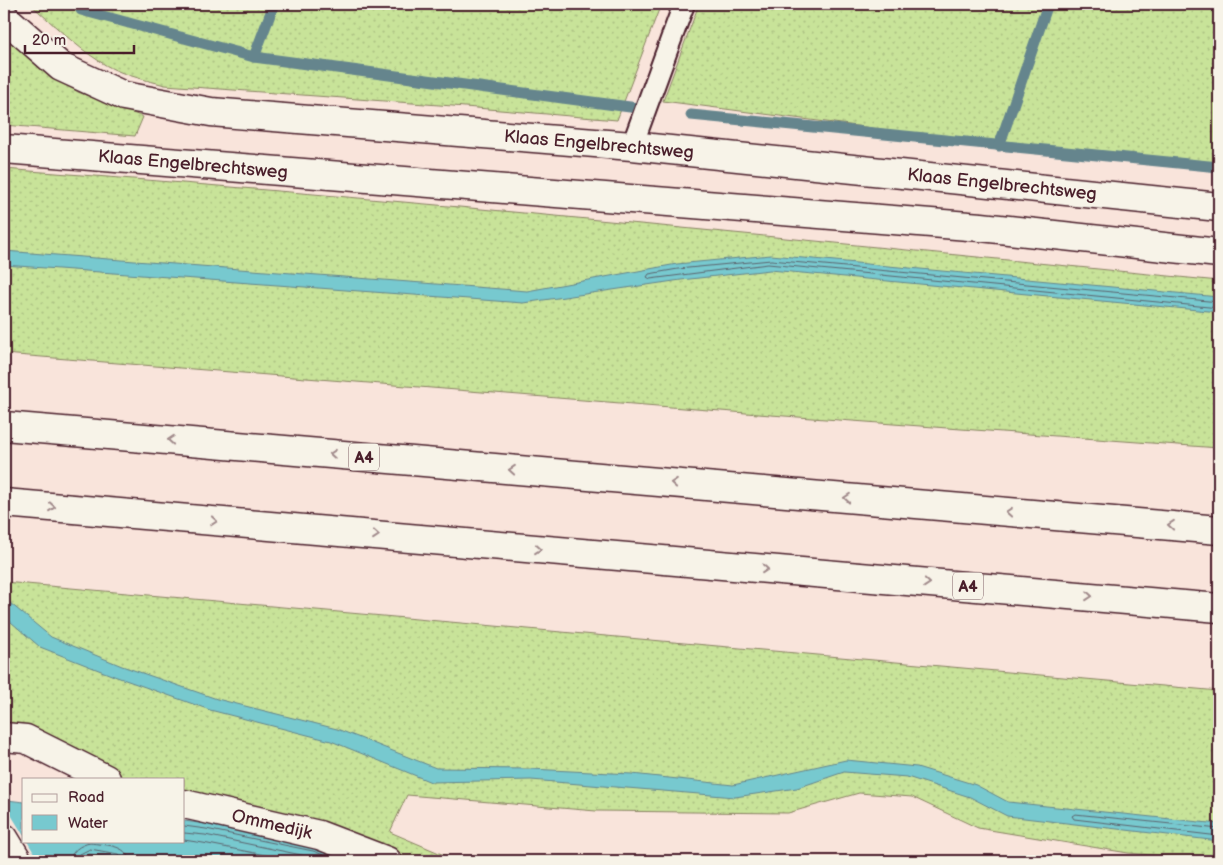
<svg xmlns="http://www.w3.org/2000/svg" width="1223" height="865" viewBox="0 0 1223 865" font-family="'Balsamiq Sans',sans-serif">
<style>
.grass{fill:url(#grass-dots);stroke:#898162}
.wetland{fill:url(#wetland-marsh);stroke:#898162}
.water{fill:#77c9cf;stroke:#65858d}
.pier{fill:#f9e4db}
.lines{fill:none;stroke-linecap:round;stroke-linejoin:round}
.shore{stroke:#5c636d;stroke-width:1}
.stream{stroke:#65858d;stroke-width:11}
.service-casing{stroke:#4a1f2b;stroke-width:24}
.minor-casing{stroke:#4a1f2b;stroke-width:31}
.secondary-casing{stroke:#4a1f2b;stroke-width:31}
.motorway-casing{stroke:#4a1f2b;stroke-width:31}
.service{stroke:#f7f3e8;stroke-width:20}
.minor{stroke:#f7f3e8;stroke-width:28}
.secondary{stroke:#f7f3e8;stroke-width:28}
.motorway{stroke:#f7f3e8;stroke-width:28}
.oneway{stroke:#a0898a}
.labels{text-anchor:middle;stroke-width:4.5;stroke-linejoin:round;paint-order:stroke}
.shield{fill:#f7f3e8;stroke:#7e5f64;stroke-width:1}
.shield-label{font-size:16px;font-weight:bold;fill:#4a1f2b}
.street-label{font-size:18px;fill:#4a1f2b;stroke:#f7f3e8}
</style>
<defs>
<pattern id="grass-dots" width="8" height="8" patternUnits="userSpaceOnUse" patternTransform="scale(1.25)"><rect width="8" height="8" fill="#c8e399"/><path d="M2 2h.1M6 6h.1" fill="none" stroke="#adc284" stroke-width="1.8" stroke-linecap="round"/></pattern>
<pattern id="wetland-marsh" width="20" height="14" patternUnits="userSpaceOnUse" patternTransform="scale(1.25)"><rect width="20" height="14" fill="#c8e399"/><path d="M1 5h8M5 5V1M11 12h8M15 12V8" fill="none" stroke="#adc284"/></pattern>
</defs>
<rect width="100%" height="100%" fill="#f9e4db"/>
<filter id="ink" filterUnits="userSpaceOnUse"><feTurbulence type="fractalNoise" baseFrequency=".02" numOctaves="2"/><feDisplacementMap in="SourceGraphic" scale="10" xChannelSelector="R" yChannelSelector="G"/><feConvolveMatrix kernelMatrix="1 2 1 2 8 2 1 2 1" color-interpolation-filters="sRGB"/></filter>
<g filter="url(#ink)">
<g class="grass">
<path d="M30,4h631l-44,116 -164,-14 -288,-21c-23,-6 -47,-11 -66,-24 -25,-16 -47,-38 -69,-57z"/>
<polygon points="699,4 1219,4 1219,170 989,143 663,101"/>
<polygon points="4,36 40,68 78,92 143,117 135,136 4,125"/>
<path d="M4,169c406,30 810,72 1215,112v167l-448,-33 -767,-61z"/>
<polygon points="4,582 1219,691 1219,861 1128,853 978,828 912,797 859,793 788,813 596,811 407,795 390,832 458,861 402,861 312,827 184,795 184,779 127,779 4,721"/>
</g>
<polygon class="wetland" points="89,854 126,860 166,861 78,861"/>
<g class="water">
<polygon points="4,251 527,291 677,264 771,255 1219,297 1219,312 770,270 681,280 523,303 4,265"/>
<polygon points="4,592 10,603 51,637 122,666 217,699 337,729 436,768 530,769 632,774 733,785 846,760 917,767 976,785 1008,802 1219,824 1219,841 1007,816 970,797 907,777 844,772 797,788 735,797 531,780 431,782 331,741 210,710 114,676 40,647 4,616"/>
<polygon points="7,800 24,802 24,841 184,841 184,821 206,824 315,846 352,861 126,860 89,854 78,861 41,861 33,852 18,861 4,806"/>
</g>
<polygon class="pier" points="5,805 24,836 24,841 27,841 34,853 21,861 4,861"/>
<g class="lines">
<g class="shore">
<polyline points="1219,302 771,260 678,269 649,274 647,277 650,279 768,264 1219,308"/>
<polyline points="184,826 206,829 313,851 339,861"/>
<polyline points="1219,829 1075,814 1072,816 1074,819 1219,836"/>
<polyline points="184,833 205,835 311,857 323,861"/>
<polyline points="184,840 203,843 296,861"/>
<path d="M70,861c1,-10 10,-16 20,-18 13,2 38,1 39,18"/>
<polyline points="76,861 78,855 90,849 118,854 122,857 122,861"/>
</g>
<g class="stream">
<polyline points="78,4 81,10 254,57 645,109"/>
<polyline points="254,57 274,4"/>
<polyline points="691,115 1219,167"/>
<polyline points="999,146 1048,4"/>
</g>
<defs>
<polyline id="service" points="632,146 684,4"/>
<g id="minor">
<polyline points="4,17 61,67 124,96 211,112 632,146 1219,207"/>
<polyline points="4,737 26,739 106,779"/>
<polyline points="184,804 319,835 387,861"/>
<polyline points="4,838 18,861"/>
</g>
<polyline id="secondary" points="4,149 981,227 1219,253"/>
<g id="motorway">
<polyline points="4,426 1219,530"/>
<polyline points="4,503 1219,608"/>
</g>
</defs>
<use href="#service" class="service-casing"/>
<use href="#minor" class="minor-casing"/>
<use href="#secondary" class="secondary-casing"/>
<use href="#motorway" class="motorway-casing"/>
<use href="#service" class="service"/>
<use href="#minor" class="minor"/>
<use href="#secondary" class="secondary"/>
<use href="#motorway" class="motorway"/>
</g>
<defs><path id="oneway-chevron" d="M-2-3.5L2.5 0L-2 3.5" fill="none" stroke-width="1.6" stroke-linecap="round" stroke-linejoin="round" transform="scale(1.25)"/></defs>
<g class="oneway">
<use href="#oneway-chevron" transform="translate(171 440) rotate(-175)"/>
<use href="#oneway-chevron" transform="translate(333 454) rotate(-175)"/>
<use href="#oneway-chevron" transform="translate(512 470) rotate(-175)"/>
<use href="#oneway-chevron" transform="translate(674 483) rotate(-175)"/>
<use href="#oneway-chevron" transform="translate(847 498) rotate(-175)"/>
<use href="#oneway-chevron" transform="translate(52 507) rotate(5)"/>
<use href="#oneway-chevron" transform="translate(1009 512) rotate(-175)"/>
<use href="#oneway-chevron" transform="translate(214 521) rotate(5)"/>
<use href="#oneway-chevron" transform="translate(1171 525) rotate(-175)"/>
<use href="#oneway-chevron" transform="translate(376 535) rotate(5)"/>
<use href="#oneway-chevron" transform="translate(538 549) rotate(5)"/>
<use href="#oneway-chevron" transform="translate(765 569) rotate(5)"/>
<use href="#oneway-chevron" transform="translate(927 583) rotate(5)"/>
<use href="#oneway-chevron" transform="translate(1089 596) rotate(5)"/>
</g>
</g>
<g class="labels">
<g class="shield">
<rect x="349" y="443.5" width="30" height="27" rx="4"/>
<rect x="953" y="572.5" width="30" height="27" rx="4"/>
</g>
<g class="shield-label">
<text x="364" y="463">A4</text>
<text x="968" y="592">A4</text>
</g>
<g class="street-label">
<text transform="translate(599 144) rotate(5)" y="6">Klaas Engelbrechtsweg</text>
<text transform="translate(193 164) rotate(5)" y="6">Klaas Engelbrechtsweg</text>
<text transform="translate(1002 184) rotate(6)" y="6">Klaas Engelbrechtsweg</text>
<text transform="translate(272 824) rotate(13)" y="6">Ommedijk</text>
</g>
</g>
<rect width="1223" height="865" fill="none" stroke="#f7f3e8" stroke-width="20"/>
<rect x="10" y="10" width="1203" height="845" fill="none" stroke="#4a1f2b" stroke-width="2" filter="url(#ink)"/>
<rect x="22" y="778" width="162" height="65" fill="#f7f3e8" stroke="#b29e9c"/>
<rect x="32" y="794" width="25" height="8" fill="#f7f3e8" stroke="#b29e9c"/>
<text x="68" y="802" font-size="15" fill="#4a1f2b">Road</text>
<rect x="32" y="815" width="25" height="15" fill="#77c9cf" stroke="#b29e9c"/>
<text x="68" y="828" font-size="15" fill="#4a1f2b">Water</text>
<path d="M25 45v8h109v-8" fill="none" stroke="#4a1f2b" stroke-width="2.5"/>
<text x="32" y="45" font-size="15" fill="#4a1f2b" stroke="#f7f3e8" stroke-width="4" paint-order="stroke">20 m</text>
</svg>
